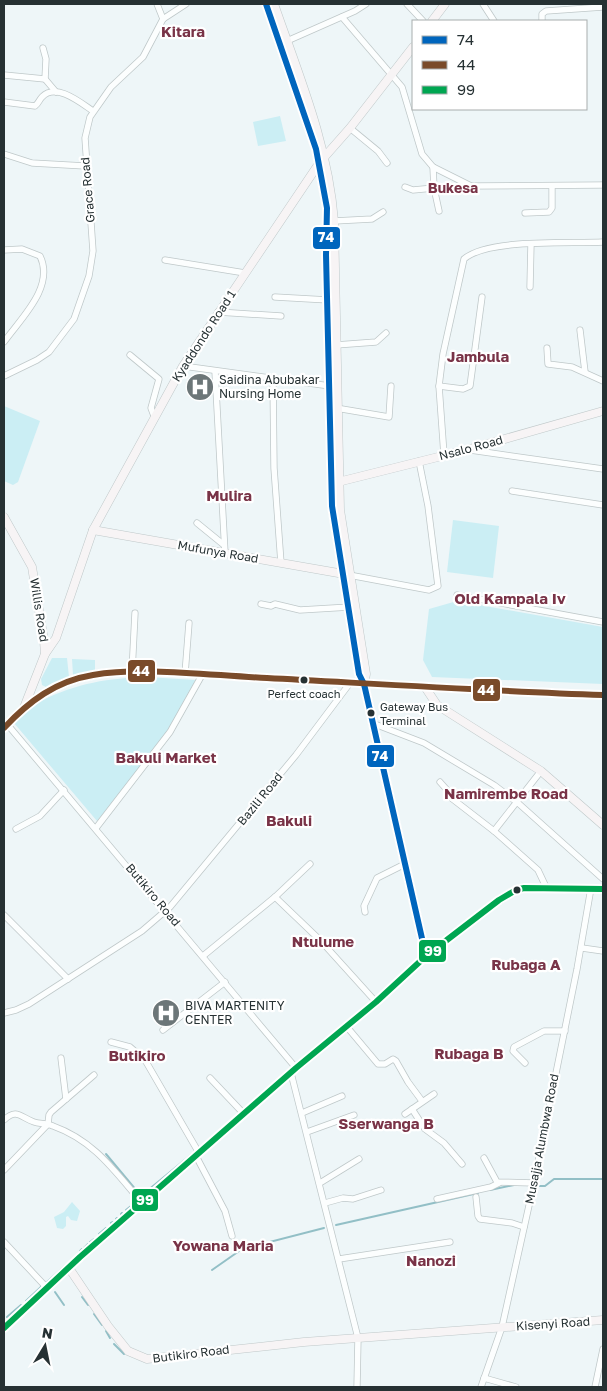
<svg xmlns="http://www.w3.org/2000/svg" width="607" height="1391" viewBox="0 0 607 1391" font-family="'Golos Text',sans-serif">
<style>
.green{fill:#cbeef4}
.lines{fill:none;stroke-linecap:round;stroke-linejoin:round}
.stream{stroke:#92bfc6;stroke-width:2}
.street-casing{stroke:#bfc8c9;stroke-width:7}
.secondary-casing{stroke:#bfc8c9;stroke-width:9}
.street{stroke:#fcfefe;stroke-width:5.5}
.secondary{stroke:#f7f4f5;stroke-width:8}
.bus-1-casing{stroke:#fff;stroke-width:10}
.bus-2-casing{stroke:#fff;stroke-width:10}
.bus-3-casing{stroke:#fff;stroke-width:10}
.bus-1{stroke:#0065bd;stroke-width:6}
.bus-2{stroke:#7a4b2a;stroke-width:6}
.bus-3{stroke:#00a651;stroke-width:6}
.bus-dot{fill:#263133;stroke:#fff;stroke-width:2}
.labels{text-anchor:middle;stroke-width:4.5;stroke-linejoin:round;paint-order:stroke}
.bus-label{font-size:11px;fill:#263133;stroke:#fff}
.street-label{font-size:12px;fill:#263133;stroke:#fff}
.poi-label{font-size:12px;fill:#263133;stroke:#fff;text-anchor:start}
.neighbourhood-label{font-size:14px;font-weight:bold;fill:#793347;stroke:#fff}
.quarter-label{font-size:15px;font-weight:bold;fill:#793347;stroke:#fff}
.line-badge{stroke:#fff;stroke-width:2}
.badge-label{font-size:14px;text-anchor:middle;font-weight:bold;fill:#fff}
</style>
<rect width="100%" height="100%" fill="#eef6f8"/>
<g class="green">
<polygon points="280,116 286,141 258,146 253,122"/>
<polygon points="4,406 40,421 18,482 13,485 4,481"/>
<polygon points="453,520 499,526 493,578 447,572"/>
<polygon points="457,601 603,627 603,684 432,677 423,660 429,609"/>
<polygon points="52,658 67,658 69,677 46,687 42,685 41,679"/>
<polygon points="72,659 95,660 95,671 73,675"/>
<path d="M147,677l48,3c-13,45 -68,104 -98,141l-83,-98c8,-7 17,-17 27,-22 36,-18 68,-23 106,-24z"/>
<polygon points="72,1202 80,1211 77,1221 71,1220 68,1216 66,1217 66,1226 63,1229 57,1228 54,1217 64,1212"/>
</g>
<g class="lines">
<g class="stream">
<polyline points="106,1154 141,1196 192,1154"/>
<polyline points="539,1186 545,1186 554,1179 603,1179"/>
<polyline points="490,1190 514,1185"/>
<polyline points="126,1210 131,1206"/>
<polyline points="121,1214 122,1213"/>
<polyline points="116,1219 117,1218"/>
<polyline points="111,1223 113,1222"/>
<polyline points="336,1225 478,1193"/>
<polyline points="99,1234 106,1228"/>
<polyline points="90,1242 94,1239"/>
<polyline points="84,1248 88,1244"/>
<polyline points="80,1251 82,1249"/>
<polyline points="212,1270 242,1249 324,1228"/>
<polyline points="47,1282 66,1265"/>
<polyline points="55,1292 64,1305"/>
<polyline points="82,1297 88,1305"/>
<polyline points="26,1301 42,1286"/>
<polyline points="94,1314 102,1325"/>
<polyline points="7,1317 21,1305"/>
<polyline points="106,1331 110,1338"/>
<polyline points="114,1344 124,1354"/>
</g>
<defs>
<g id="street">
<polyline points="157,4 163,19"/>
<polyline points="407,4 423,21"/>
<polyline points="483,4 494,21"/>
<polyline points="342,17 402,87 422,154 433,167 471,186 603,185"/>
<polyline points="542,21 542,14 546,11 603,7"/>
<polyline points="287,41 355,11 366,4"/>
<polyline points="4,75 45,79 46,59 43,48"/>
<polyline points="45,79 56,92"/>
<path d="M4,102l31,4c4,-3 4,-6 7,-9 14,-15 39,6 51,14"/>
<polyline points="350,128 378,151 387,163"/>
<polyline points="4,154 32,163 85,166"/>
<polyline points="433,167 434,188 439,211"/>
<polyline points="405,187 413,190 434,188"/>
<polyline points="525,213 549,212 552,208 552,187"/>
<polyline points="334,221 372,219 383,212"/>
<path d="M4,250l18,-1 18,7c15,31 -19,62 -36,86"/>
<polyline points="165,260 245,273"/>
<polyline points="530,287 531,244"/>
<polyline points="275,297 328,300"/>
<polyline points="218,312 281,316"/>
<polyline points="580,330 585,372"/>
<polyline points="336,345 376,342 386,333"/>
<polyline points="547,348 548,364 572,367 603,381"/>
<polyline points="130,355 159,379 151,408 154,416"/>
<polyline points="183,366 330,386"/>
<polyline points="215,371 225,553"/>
<polyline points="4,376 37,360 49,352 74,319 89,276 93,251 85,138 90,117 111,87 143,57 163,19 186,4"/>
<polyline points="273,380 274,468 281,563"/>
<polyline points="439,386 463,389 470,386 482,297"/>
<polyline points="336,408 389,417 391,386"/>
<polyline points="470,450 603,469"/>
<path d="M444,455l-5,-69 4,-32 21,-95c24,-21 106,-15 139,-17"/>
<polyline points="512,491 603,505"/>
<polyline points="197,523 224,545"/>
<polyline points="349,575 429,590 438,586 428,506 419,461"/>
<polyline points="457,595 603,622"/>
<polyline points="261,604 271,606 275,604 300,610 350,607"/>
<polyline points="132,672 135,613"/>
<polyline points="185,674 189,623"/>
<polyline points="372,723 424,743 494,785 518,803 603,879"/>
<polyline points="7,724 296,1068"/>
<polyline points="440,782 448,791 450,797 494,831 538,870 546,887"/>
<polyline points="96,828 170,732 202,675"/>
<polyline points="16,829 40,816 64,790"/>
<polyline points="494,831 541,771"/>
<polyline points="275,897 320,940 376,1002"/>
<polyline points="365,912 364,906 377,878 405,864"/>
<polyline points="4,915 68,979"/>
<polyline points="582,948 603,951"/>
<polyline points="203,956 275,897 310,864"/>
<polyline points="4,1013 16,1010 29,1004 142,931 170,907 296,755 350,683"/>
<polyline points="347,1027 378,1064 385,1064 393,1059 396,1061 408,1082 422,1101"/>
<polyline points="163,1030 225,982"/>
<polyline points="111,1042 130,1047 145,1060 199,1153"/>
<polyline points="61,1058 66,1099"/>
<polyline points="525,1063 513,1051 514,1047 544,1031 565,1031"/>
<polyline points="291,1073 358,1338 357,1387"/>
<polyline points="210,1078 244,1114"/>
<polyline points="412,1109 425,1129 444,1143 462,1164"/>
<polyline points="302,1113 342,1096"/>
<polyline points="405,1114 434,1094"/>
<path d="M4,1120c13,-12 16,-3 30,2 6,2 13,1 19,4 42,15 62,46 90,78"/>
<polyline points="307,1132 354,1115"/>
<polyline points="196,1156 225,1211 232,1236"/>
<polyline points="484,1158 497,1182 534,1183"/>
<polyline points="4,1170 48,1124 49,1115 51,1112 94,1075"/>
<polyline points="320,1183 359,1159"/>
<polyline points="476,1197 478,1216 480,1219 512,1223 524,1227"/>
<polyline points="437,1199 491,1187 499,1183"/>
<polyline points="325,1203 343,1198 353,1199 381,1190"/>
<polyline points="4,1242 47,1288"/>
<polyline points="339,1259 450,1242"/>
<polyline points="484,1378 516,1387"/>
<polyline points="481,1387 502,1327 532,1192 577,969 591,888"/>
<polyline points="595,1387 603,1349"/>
</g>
<g id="secondary">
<polyline points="266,4 316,149 327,208 326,255 332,506 359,674 364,684 426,956"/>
<path d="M274,4c25,72 54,140 60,217l6,289 26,164 -2,10"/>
<polyline points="432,21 445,4"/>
<polyline points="338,482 466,450 603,411"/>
<polyline points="4,517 32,567 44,641 45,654 25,705"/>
<polyline points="93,530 344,574"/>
<polyline points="45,654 56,638 93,530 183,366 320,162 350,128 413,47"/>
<polyline points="425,687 437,705 541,771 603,825"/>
<path d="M4,728c25,-27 52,-47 89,-53 51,-9 122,1 174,3 112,6 224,13 336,17"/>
<polyline points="69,1268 108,1326 128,1351 147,1359 304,1342 603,1320"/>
<polyline points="4,1328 80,1257 296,1068 376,1002 426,956 499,900 516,890 524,888 603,889"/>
</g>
</defs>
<use href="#street" class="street-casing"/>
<use href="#secondary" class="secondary-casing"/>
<use href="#street" class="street"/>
<use href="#secondary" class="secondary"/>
<defs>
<polyline id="bus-1" points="266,4 316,149 327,208 326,255 332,506 359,674 364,684 426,956"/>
<path id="bus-2" d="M4,728c25,-27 52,-47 89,-53 51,-9 122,1 174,3 112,6 224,13 336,17"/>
<polyline id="bus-3" points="4,1328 80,1257 296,1068 376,1002 426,956 499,900 516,890 524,888 603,889"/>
</defs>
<use href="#bus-1" class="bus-1-casing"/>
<use href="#bus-2" class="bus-2-casing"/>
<use href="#bus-3" class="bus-3-casing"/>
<use href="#bus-1" class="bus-1"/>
<use href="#bus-2" class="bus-2"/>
<use href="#bus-3" class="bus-3"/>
</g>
<defs>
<symbol id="hospital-disc" viewBox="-11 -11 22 22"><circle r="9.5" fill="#6c7678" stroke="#fff"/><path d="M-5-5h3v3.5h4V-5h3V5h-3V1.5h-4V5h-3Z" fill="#fff"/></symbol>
</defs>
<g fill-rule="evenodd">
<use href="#hospital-disc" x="184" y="371" width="32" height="32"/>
<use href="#hospital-disc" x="150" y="997" width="32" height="32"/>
</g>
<g class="bus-dot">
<circle cx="304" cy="680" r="4.5"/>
<circle cx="371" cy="713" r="4.5"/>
<circle cx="517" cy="890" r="4.5"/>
</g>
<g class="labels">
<g class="bus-label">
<text x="304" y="698">Perfect coach</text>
<text x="380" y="711" text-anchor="start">Gateway Bus<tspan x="380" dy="14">Terminal</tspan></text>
</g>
<g class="street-label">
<text transform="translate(88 190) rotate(-95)" y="4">Grace Road</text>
<text transform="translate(204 336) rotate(-57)" y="4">Kyaddondo Road 1</text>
<text transform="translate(471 448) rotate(-15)" y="4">Nsalo Road</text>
<text transform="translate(218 552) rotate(10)" y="4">Mufunya Road</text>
<text transform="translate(39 610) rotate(81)" y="4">Willis Road</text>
<text transform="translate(260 799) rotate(-51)" y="4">Bazili Road</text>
<text transform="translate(153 895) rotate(50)" y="4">Butikiro Road</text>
<text transform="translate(542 1139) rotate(-79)" y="4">Musajja Alumbwa Road</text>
<text transform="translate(553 1324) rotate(-4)" y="4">Kisenyi Road</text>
<text transform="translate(191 1354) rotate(-7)" y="4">Butikiro Road</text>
</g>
<g class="poi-label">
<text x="219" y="384">Saidina Abubakar<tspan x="219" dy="14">Nursing Home</tspan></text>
<text x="185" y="1010">BIVA MARTENITY<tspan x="185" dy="14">CENTER</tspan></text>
</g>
<g class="neighbourhood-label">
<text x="453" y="193">Bukesa</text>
</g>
<g class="quarter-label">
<text x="183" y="37">Kitara</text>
<text x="478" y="362">Jambula</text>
<text x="229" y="501">Mulira</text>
<text x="510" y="604">Old Kampala Iv</text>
<text x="166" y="763">Bakuli Market</text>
<text x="506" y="799">Namirembe Road</text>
<text x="289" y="826">Bakuli</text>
<text x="323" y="947">Ntulume</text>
<text x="526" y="970">Rubaga A</text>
<text x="469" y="1059">Rubaga B</text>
<text x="137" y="1061">Butikiro</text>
<text x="386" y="1129">Sserwanga B</text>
<text x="223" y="1251">Yowana Maria</text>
<text x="431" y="1266">Nanozi</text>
</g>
</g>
<g class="line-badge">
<rect x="312" y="226" width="29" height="24" rx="5" fill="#0065bd"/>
<rect x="127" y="659" width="29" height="24" rx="5" fill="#7a4b2a"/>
<rect x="472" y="678" width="29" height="24" rx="5" fill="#7a4b2a"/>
<rect x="366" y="744" width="29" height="24" rx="5" fill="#0065bd"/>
<rect x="418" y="939" width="29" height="24" rx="5" fill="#00a651"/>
<rect x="131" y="1188" width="28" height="24" rx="5" fill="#00a651"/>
</g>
<g class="badge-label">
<text x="326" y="242">74</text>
<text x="141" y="676">44</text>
<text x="486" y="695">44</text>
<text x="380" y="761">74</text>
<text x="433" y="956">99</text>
<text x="145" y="1205">99</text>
</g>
<rect width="607" height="1391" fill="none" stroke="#263133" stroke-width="10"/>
<rect x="412" y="20" width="175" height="90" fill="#ffffff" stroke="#a8adad"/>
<rect x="422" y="36" width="25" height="8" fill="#0065bd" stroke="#a8adad"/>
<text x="457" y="45" font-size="15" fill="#263133">74</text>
<rect x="422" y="61" width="25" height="8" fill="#7a4b2a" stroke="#a8adad"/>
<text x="457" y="70" font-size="15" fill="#263133">44</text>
<rect x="422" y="86" width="25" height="8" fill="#00a651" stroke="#a8adad"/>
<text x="457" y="95" font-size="15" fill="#263133">99</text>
<g transform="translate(45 1346) rotate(10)" stroke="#ffffff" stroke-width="4" paint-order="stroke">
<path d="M0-4L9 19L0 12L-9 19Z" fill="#263133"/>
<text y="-8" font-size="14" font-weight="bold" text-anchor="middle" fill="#263133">N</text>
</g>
</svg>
